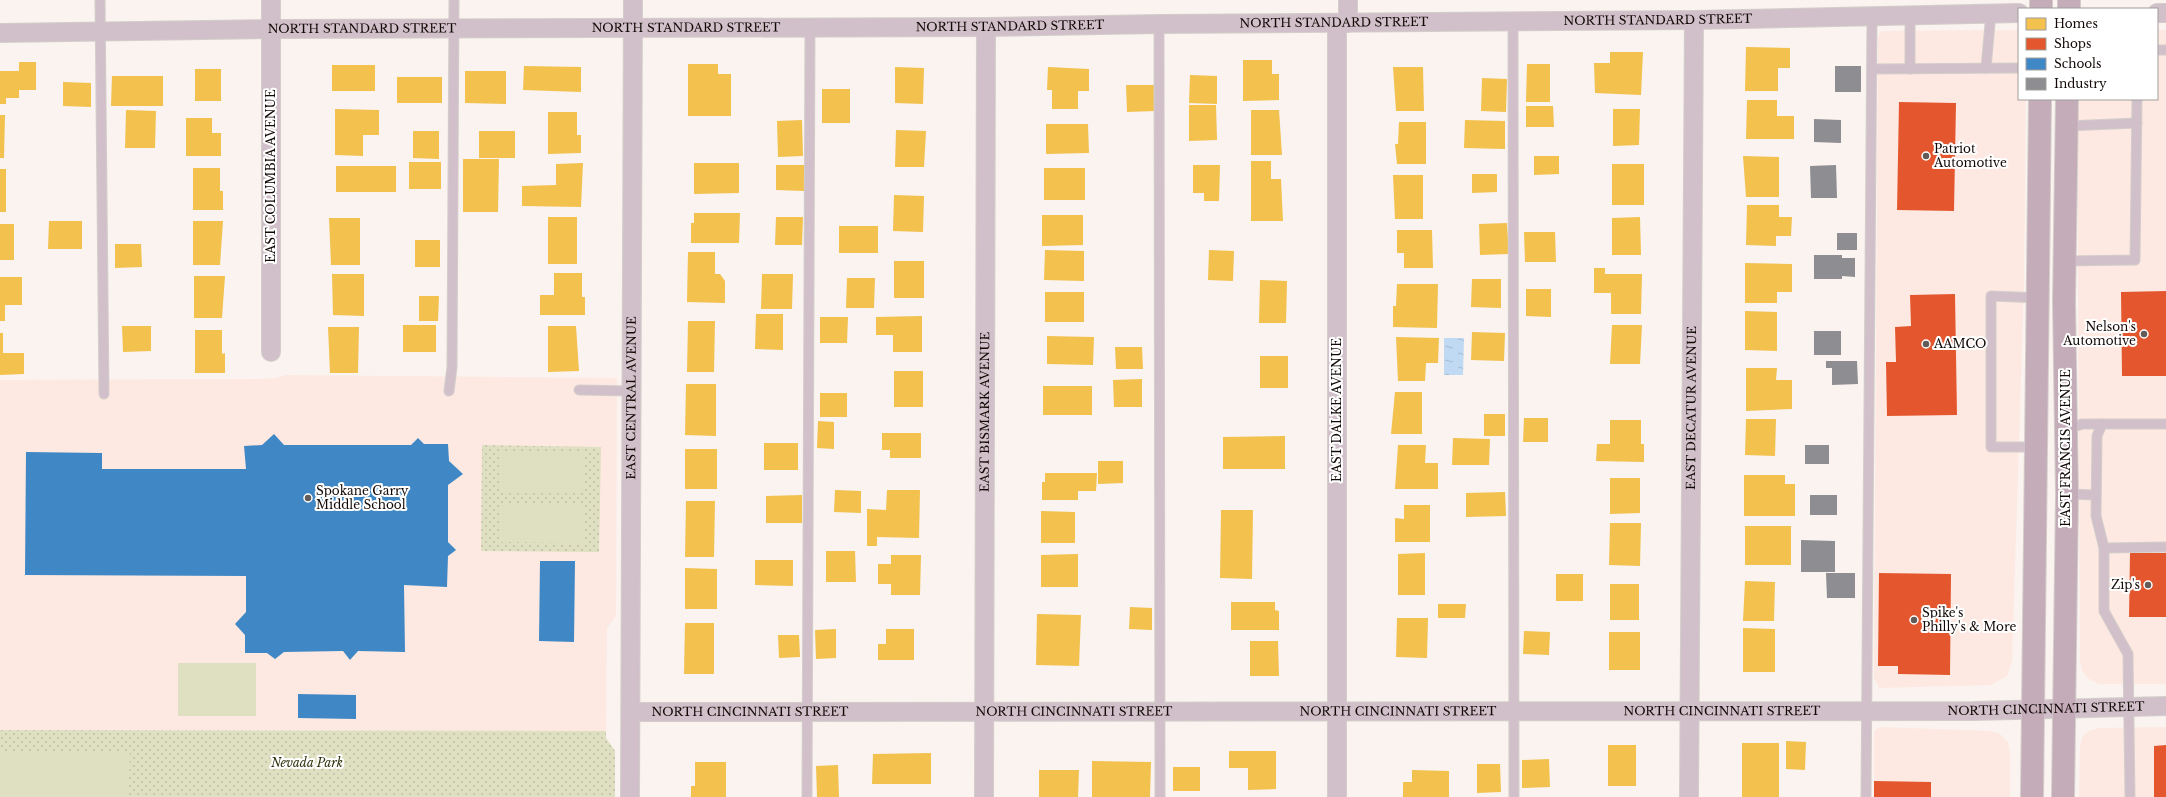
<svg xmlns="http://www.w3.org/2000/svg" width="2166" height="797" viewBox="0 0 2166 797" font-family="'Libre Baskerville',serif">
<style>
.built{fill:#fde9e1}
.green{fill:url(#green-dots)}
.pitch{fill:#dfdfc1}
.water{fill:url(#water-ripples)}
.homes{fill:#f2c14e}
.shops{fill:#e4572e}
.schools{fill:#3f88c5}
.industry{fill:#8d8d92}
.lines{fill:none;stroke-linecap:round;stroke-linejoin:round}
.lane-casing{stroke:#d4cecb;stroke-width:11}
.street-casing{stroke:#d4cecb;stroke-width:20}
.primary-casing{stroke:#d4cecb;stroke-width:24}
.lane{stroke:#d1c0c9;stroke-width:9}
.street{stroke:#d1c0c9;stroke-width:18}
.primary{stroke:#c4acb9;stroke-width:22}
.poi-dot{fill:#635b58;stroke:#fff;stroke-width:1.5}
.labels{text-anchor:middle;stroke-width:4;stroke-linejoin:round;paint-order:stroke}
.street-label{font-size:12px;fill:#120906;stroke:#fff}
.poi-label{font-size:12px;fill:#120906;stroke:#fff;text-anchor:start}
.park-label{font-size:12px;font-style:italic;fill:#30320c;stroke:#fff}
</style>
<defs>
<pattern id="green-dots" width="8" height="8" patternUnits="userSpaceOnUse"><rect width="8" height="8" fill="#dfdfc1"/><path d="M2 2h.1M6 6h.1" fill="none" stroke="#bebea4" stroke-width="1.8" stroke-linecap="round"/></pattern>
<pattern id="water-ripples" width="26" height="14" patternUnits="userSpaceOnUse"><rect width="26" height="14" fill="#c1daf4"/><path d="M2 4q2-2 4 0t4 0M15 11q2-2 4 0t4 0" fill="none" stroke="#a5bad0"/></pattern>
</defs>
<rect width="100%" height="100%" fill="#faf3f0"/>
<g class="built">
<polygon points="2019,30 2019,99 2026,99 2024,283 2012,661 2007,676 1991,685 1879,688 1874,678 1878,37 1880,32 1884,31"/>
<polygon points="2157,30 2166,30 2166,684 2099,684 2089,679 2082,671 2080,660 2077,99 2157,99"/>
<polygon points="285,375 617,378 616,616 607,628 606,731 0,730 0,380 257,379 277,378"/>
<polygon points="1881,727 1990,731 2000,734 2008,742 2010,752 2010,797 1874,797 1874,733 1876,729"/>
<polygon points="2166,727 2166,797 2079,797 2080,746 2083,736 2089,731 2099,728"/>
</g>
<g class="green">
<polygon points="482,445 601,447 599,552 481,551"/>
<polygon points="0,730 606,731 606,738 615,751 615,797 0,797"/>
</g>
<g class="pitch">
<polygon points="499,453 584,453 583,493 499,492"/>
<polygon points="499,504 583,504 583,543 499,542"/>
<rect x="178" y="663" width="78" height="53"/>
<polygon points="0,751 130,751 129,782 125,797 0,797"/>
</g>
<polygon class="water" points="1444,338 1464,338 1463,375 1444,375"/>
<g class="homes">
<polygon points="1746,47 1790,48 1790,68 1778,68 1778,91 1745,91"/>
<polygon points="1610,52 1643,52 1641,95 1595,93 1594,63 1610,63"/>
<polygon points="1243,60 1272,60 1272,74 1279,74 1279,100 1243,101"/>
<polygon points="19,62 36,62 36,90 19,90 19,98 6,98 6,104 0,104 0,71 19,71"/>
<polygon points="688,64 718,64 718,74 731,74 731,116 688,116"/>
<polygon points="1527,64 1550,64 1550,102 1526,102"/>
<rect x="332" y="65" width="43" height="26"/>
<polygon points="524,66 581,67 581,92 523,90"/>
<polygon points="895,67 924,68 923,104 895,103"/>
<polygon points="1048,67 1089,69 1089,91 1078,91 1078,109 1052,109 1052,90 1047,90"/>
<polygon points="1393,67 1423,67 1424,111 1396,111"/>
<rect x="195" y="69" width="26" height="32"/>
<polygon points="465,71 506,71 506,104 465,103"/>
<polygon points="1190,75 1217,76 1217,104 1189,103"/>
<polygon points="112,76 163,76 163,106 111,106"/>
<rect x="397" y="77" width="45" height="26"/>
<polygon points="1482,78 1507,79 1506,112 1481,111"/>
<polygon points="63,82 91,83 91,107 63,106"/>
<polygon points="1126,85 1155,85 1156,111 1127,112"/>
<rect x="822" y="89" width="28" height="34"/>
<polygon points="1747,100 1777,100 1777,116 1794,116 1794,139 1746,139"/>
<polygon points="1189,105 1216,105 1217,140 1189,141"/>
<polygon points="1526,106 1553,106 1554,127 1526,127"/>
<polygon points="335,109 379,110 379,135 363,135 363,156 335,155"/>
<polygon points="1613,109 1640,109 1639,145 1613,146"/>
<polygon points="126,110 156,111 155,148 125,148"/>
<polygon points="1251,110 1279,110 1282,155 1251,155"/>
<polygon points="548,112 577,112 577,135 581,135 581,153 548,154"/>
<polygon points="0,115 5,115 4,158 0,158"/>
<polygon points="186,118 212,118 212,133 221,133 221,156 186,156"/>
<polygon points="802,120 803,156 778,157 777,121"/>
<polygon points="1465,120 1505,121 1505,149 1464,148"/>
<polygon points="1399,122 1426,122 1426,164 1397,164 1395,144 1398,144"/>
<polygon points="1046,124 1088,124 1089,153 1046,154"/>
<polygon points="896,130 926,131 924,167 895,167"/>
<polygon points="413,131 439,131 439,159 413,158"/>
<rect x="479" y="131" width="36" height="27"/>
<polygon points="1534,156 1559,156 1559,174 1534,175"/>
<polygon points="1743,156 1779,157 1779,197 1746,197"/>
<polygon points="463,159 499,159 498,212 463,212"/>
<polygon points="1251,161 1271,161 1271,179 1281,179 1283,221 1251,221"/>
<rect x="409" y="162" width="32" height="27"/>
<polygon points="583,163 581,207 522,206 522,186 556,185 556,164"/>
<polygon points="694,163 739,163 739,193 694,194"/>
<rect x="1612" y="164" width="32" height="41"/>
<polygon points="776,165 804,165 804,191 776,190"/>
<polygon points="1193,165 1220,165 1219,201 1204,201 1204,193 1193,193"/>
<rect x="336" y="166" width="60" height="26"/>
<polygon points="193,168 220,168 220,191 223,191 223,210 193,210"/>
<rect x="1044" y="168" width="41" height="32"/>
<rect x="0" y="169" width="6" height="43"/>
<polygon points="1472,174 1497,174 1497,192 1472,193"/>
<polygon points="1393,175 1423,175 1423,219 1395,219"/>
<polygon points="894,195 924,196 923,232 893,231"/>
<polygon points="1747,205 1779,205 1779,217 1792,217 1791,236 1776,236 1776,246 1746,245"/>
<polygon points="694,213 740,213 739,243 691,243 691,223 694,223"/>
<polygon points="1042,215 1083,215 1083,245 1042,246"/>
<rect x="548" y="217" width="29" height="47"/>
<polygon points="776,217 803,217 802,245 775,245"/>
<polygon points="1640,217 1641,255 1612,255 1612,218"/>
<polygon points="329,218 360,218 360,265 331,265"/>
<polygon points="49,221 82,221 82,249 48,249"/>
<polygon points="193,221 223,221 220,265 193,265"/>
<polygon points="1507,223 1509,254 1480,255 1479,224"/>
<rect x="0" y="224" width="14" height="36"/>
<rect x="839" y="226" width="39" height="27"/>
<polygon points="1397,230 1432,230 1433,268 1404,268 1404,253 1397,253"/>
<polygon points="1524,232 1555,232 1556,262 1525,262"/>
<rect x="415" y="240" width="25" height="27"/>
<polygon points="115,244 141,244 142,267 115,268"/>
<polygon points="1045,250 1084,251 1084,281 1044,280"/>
<polygon points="1209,250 1234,251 1233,281 1208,280"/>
<polygon points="688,252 715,252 715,274 720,274 725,281 725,303 687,302"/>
<rect x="894" y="261" width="30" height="37"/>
<polygon points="1745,263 1792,264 1792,292 1777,292 1777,303 1745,303"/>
<polygon points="1594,268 1605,268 1605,274 1642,274 1641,314 1611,314 1611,293 1594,293"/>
<polygon points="554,273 582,273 582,297 585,297 585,315 540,315 540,295 554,295"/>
<polygon points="332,274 364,274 364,316 333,315"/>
<polygon points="762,274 793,274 792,309 761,309"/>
<polygon points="194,276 225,276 222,318 194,318"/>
<polygon points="0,277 22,277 22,305 5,305 5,321 0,321"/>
<polygon points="847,278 875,278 874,308 846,308"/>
<polygon points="1472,279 1501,279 1501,308 1471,307"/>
<polygon points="1260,280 1287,281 1286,323 1259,323"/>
<polygon points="1397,284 1438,284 1437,328 1393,327 1393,306 1396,306"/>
<polygon points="1526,289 1551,289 1551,317 1526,316"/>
<rect x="1045" y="292" width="39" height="30"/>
<polygon points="419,296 439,296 438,321 419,321"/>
<polygon points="1745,311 1777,312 1777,351 1745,350"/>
<polygon points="756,314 783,314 783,350 755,349"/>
<polygon points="922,316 922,352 893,352 893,335 876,335 876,317"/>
<polygon points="820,317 848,317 847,343 820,343"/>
<polygon points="688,321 715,321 714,372 687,372"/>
<rect x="403" y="325" width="33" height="27"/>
<polygon points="1612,325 1642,325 1640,364 1610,364"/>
<polygon points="122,326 151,326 151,351 123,352"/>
<polygon points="548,326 576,326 579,371 548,372"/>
<polygon points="328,327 359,327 358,373 330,373"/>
<polygon points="195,330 222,330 222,354 225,353 225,373 195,373"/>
<polygon points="1472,332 1505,333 1504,361 1471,360"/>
<polygon points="0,333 3,333 3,353 24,353 24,374 0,375"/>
<polygon points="1047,336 1094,337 1093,365 1047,364"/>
<polygon points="1396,337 1439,338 1438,363 1426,363 1425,381 1398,381"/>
<polygon points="1115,347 1142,347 1143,369 1116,369"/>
<rect x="1260" y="356" width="28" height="32"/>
<polygon points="1746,368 1777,368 1776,380 1792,380 1792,409 1746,411"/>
<rect x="894" y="371" width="29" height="36"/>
<polygon points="1142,379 1142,407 1114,407 1113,380"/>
<polygon points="686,384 716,384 716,436 685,435"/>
<rect x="1043" y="386" width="49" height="29"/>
<polygon points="1395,392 1422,392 1422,434 1391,434"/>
<rect x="820" y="393" width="27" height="24"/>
<rect x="1484" y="414" width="21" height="22"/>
<polygon points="1524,418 1548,418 1548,442 1523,442"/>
<polygon points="1746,419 1776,419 1775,456 1745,455"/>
<polygon points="1610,420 1641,420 1641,444 1644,444 1644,462 1596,461 1597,444 1610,444"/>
<polygon points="818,421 834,422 834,449 817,448"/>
<polygon points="882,433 921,433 921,458 890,458 890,450 882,450"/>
<polygon points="1285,436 1285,469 1223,469 1223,437"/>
<polygon points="1453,438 1490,439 1489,465 1452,465"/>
<rect x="764" y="443" width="34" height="27"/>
<polygon points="1398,445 1426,445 1425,463 1438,463 1438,489 1395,489"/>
<rect x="685" y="449" width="32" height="40"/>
<polygon points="1098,461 1123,461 1123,483 1098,484"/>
<polygon points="1045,473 1097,473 1096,491 1078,491 1078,500 1042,500 1042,482 1045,482"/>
<polygon points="1744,475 1785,475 1785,484 1795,484 1795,516 1744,516"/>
<polygon points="1610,478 1640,478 1640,513 1610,514"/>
<polygon points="835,490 861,491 861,513 834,512"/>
<polygon points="887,490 920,490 919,538 877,537 877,546 867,546 867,509 886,510"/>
<polygon points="1505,492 1506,516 1466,517 1466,493"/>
<polygon points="802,495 802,523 766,523 766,496"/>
<polygon points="686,501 715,501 714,557 685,557"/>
<polygon points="1404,505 1430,505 1430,542 1395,542 1395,518 1404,519"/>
<polygon points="1221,510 1253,510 1252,579 1220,578"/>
<polygon points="1041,511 1075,512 1075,543 1041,543"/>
<polygon points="1610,523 1641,523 1640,566 1609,565"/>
<rect x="1745" y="526" width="46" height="39"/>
<polygon points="826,551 855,551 856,582 826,582"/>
<polygon points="1425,553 1425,595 1398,595 1398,554"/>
<polygon points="1078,554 1078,587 1041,587 1041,555"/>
<polygon points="891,555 921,555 920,595 891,595 891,584 878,584 878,564 891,564"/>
<polygon points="755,560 793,560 793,586 755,585"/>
<polygon points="685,568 717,569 717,609 685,609"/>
<rect x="1556" y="574" width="27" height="27"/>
<polygon points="1745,581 1775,582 1774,621 1743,621"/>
<rect x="1610" y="584" width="29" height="36"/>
<polygon points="1231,602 1275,602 1275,610 1279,611 1279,630 1231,630"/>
<polygon points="1438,604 1466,604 1465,618 1438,618"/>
<polygon points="1130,607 1152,608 1152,630 1129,629"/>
<polygon points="1037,614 1081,615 1079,666 1036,665"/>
<polygon points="1397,618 1428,618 1427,658 1396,657"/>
<polygon points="685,623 714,623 714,674 684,674"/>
<polygon points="1743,628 1775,629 1775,672 1743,672"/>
<polygon points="836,629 836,658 816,659 815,630"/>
<polygon points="886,629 914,629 914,660 878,660 878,644 886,644"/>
<polygon points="1524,631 1550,632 1549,655 1523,654"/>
<rect x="1609" y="632" width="31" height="38"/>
<polygon points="778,635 799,635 800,657 779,658"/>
<polygon points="1250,641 1278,641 1279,676 1250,676"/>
<polygon points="1786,741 1806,742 1805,770 1786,769"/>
<rect x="1742" y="743" width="37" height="54"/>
<rect x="1608" y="745" width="28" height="41"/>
<polygon points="1229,751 1276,751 1276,789 1248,790 1248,768 1229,768"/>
<polygon points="931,753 931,784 872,784 873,754"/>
<polygon points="1549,759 1550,787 1522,788 1522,760"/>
<polygon points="1092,761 1151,762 1150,797 1092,797"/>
<polygon points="695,762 726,762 726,797 691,797 691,786 695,786"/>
<polygon points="1477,764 1500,764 1501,792 1477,793"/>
<polygon points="838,765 839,797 817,797 816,766"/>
<rect x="1173" y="767" width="27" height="24"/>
<polygon points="1039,770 1079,770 1078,797 1039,797"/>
<polygon points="1412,770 1449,771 1449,797 1403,797 1403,782 1412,782"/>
</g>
<g class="shops">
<polygon points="1899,102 1956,103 1954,211 1897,210"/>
<polygon points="2166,291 2166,376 2122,376 2121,292"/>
<polygon points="1955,294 1957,415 1887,416 1886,362 1896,362 1895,327 1911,326 1910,295"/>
<polygon points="2130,553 2166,553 2166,617 2129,617"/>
<polygon points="1879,573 1951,574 1950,675 1898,674 1898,666 1878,666"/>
<polygon points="2166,745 2166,797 2154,797 2154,746"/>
<polygon points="1874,781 1931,782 1931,797 1874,797"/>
</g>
<g class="schools">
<polygon points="274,434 284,445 411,445 418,438 424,444 448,444 449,461 463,474 448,485 448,542 456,550 448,556 447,587 404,585 405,652 358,651 350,660 343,651 284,652 275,659 267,653 245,653 245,635 235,624 246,612 246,576 25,575 26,452 102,453 102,469 246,469 244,446 262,445"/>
<polygon points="540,561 575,561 574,642 539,641"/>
<polygon points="298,694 356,695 356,719 298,718"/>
</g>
<g class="industry">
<rect x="1835" y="66" width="26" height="26"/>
<polygon points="1814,119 1841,120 1841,143 1814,142"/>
<polygon points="1836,165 1837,198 1811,198 1810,166"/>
<rect x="1837" y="233" width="20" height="17"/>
<polygon points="1814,255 1842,255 1842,258 1855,258 1855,277 1842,276 1842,279 1814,279"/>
<rect x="1814" y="331" width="27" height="24"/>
<polygon points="1826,361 1857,361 1858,384 1832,385 1832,368 1826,368"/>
<rect x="1805" y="445" width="24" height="19"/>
<rect x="1810" y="495" width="27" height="20"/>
<polygon points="1801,540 1835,541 1835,572 1801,572"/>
<polygon points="1826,573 1855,573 1855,598 1827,598"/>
</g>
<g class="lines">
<defs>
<g id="lane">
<polyline points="100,0 104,394"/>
<polyline points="1910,16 1910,69"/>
<polyline points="1513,21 1514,797"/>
<polyline points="1159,24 1160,797"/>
<polyline points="2157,50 2166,50"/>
<polyline points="1986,68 1991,13"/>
<polyline points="1872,69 2019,68"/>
<polyline points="2067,126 2137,123"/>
<polyline points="2065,261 2135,260 2137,99"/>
<polyline points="579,390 631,391"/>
<polyline points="449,391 452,367 454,0"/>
<polyline points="2102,424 2097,436 2096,516 2104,548 2104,611 2128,654 2130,797"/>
<polyline points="2066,430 2082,424 2166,424"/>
<polyline points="2036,447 1991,447 1991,296 2038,298"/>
<polyline points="2067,494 2096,495"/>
<polyline points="2104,548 2166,547"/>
<polyline points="807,797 810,28"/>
<polyline points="1866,797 1872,17"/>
</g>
<g id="street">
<polyline points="1348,0 1348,23"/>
<polyline points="2157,13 2166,13"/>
<path id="s1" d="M0,33l271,-4 715,-2 173,-3 535,-4 325,-7"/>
<polyline points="271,352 271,0"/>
<path id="s2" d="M631,712l1343,-1 192,-5"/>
<path id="s3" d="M630,797l3,-797"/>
<path id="s4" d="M984,797l2,-770"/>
<polyline points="1337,797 1337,23"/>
<path id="s5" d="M1689,797l5,-777"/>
</g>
<g id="primary">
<polyline points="2041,0 2041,9"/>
<polyline points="2069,9 2069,0"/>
<polyline points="2032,797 2040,99"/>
<polyline points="2063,797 2067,494 2064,302 2067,99"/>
</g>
</defs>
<use href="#lane" class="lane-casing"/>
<use href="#street" class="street-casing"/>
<use href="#primary" class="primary-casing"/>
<use href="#lane" class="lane"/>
<use href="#street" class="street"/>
<use href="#primary" class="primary"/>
</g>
<g class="poi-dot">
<circle cx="1926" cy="156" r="4"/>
<circle cx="2144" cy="334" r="4"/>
<circle cx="1926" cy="344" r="4"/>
<circle cx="308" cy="498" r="4"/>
<circle cx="2148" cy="585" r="4"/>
<circle cx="1914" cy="620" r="4"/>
</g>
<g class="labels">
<g class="street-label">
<text dy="4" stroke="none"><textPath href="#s1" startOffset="1658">NORTH STANDARD STREET</textPath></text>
<text dy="4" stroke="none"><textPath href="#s1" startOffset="1334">NORTH STANDARD STREET</textPath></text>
<text dy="4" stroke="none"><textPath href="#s1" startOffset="1010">NORTH STANDARD STREET</textPath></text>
<text dy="4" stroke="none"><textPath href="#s1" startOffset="686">NORTH STANDARD STREET</textPath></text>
<text dy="4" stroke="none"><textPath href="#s1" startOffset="362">NORTH STANDARD STREET</textPath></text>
<text transform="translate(271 176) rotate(-90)" y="4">EAST COLUMBIA AVENUE</text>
<text dy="4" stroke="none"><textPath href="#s3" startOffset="399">EAST CENTRAL AVENUE</textPath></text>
<text dy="4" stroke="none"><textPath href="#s5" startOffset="389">EAST DECATUR AVENUE</textPath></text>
<text transform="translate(1337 410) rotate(-90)" y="4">EAST DALKE AVENUE</text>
<text dy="4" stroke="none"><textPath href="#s4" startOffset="385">EAST BISMARK AVENUE</textPath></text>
<text transform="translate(2066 448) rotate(-90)" y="4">EAST FRANCIS AVENUE</text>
<text dy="4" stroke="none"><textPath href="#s2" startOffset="1415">NORTH CINCINNATI STREET</textPath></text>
<text dy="4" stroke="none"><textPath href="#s2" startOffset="443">NORTH CINCINNATI STREET</textPath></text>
<text dy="4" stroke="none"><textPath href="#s2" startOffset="767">NORTH CINCINNATI STREET</textPath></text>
<text dy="4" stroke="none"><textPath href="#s2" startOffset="1091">NORTH CINCINNATI STREET</textPath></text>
<text dy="4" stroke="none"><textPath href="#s2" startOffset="119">NORTH CINCINNATI STREET</textPath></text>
</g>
<g class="poi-label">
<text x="1934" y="153">Patriot<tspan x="1934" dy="14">Automotive</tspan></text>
<text x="2136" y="331" text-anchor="end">Nelson's<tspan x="2136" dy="14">Automotive</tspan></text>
<text x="1934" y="348">AAMCO</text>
<text x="316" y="495">Spokane Garry<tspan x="316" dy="14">Middle School</tspan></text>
<text x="2140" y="589" text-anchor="end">Zip's</text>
<text x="1922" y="617">Spike's<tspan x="1922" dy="14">Philly's &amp; More</tspan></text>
</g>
<g class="park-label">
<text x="307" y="767">Nevada Park</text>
</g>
</g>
<rect x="2018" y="8" width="140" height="92" fill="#ffffff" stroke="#a09d9b"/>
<rect x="2026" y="18" width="20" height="12" fill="#f2c14e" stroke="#a09d9b"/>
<text x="2054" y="28" font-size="12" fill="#120906">Homes</text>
<rect x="2026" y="38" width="20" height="12" fill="#e4572e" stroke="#a09d9b"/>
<text x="2054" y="48" font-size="12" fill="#120906">Shops</text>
<rect x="2026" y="58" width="20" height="12" fill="#3f88c5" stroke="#a09d9b"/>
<text x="2054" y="68" font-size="12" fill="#120906">Schools</text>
<rect x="2026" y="78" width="20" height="12" fill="#8d8d92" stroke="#a09d9b"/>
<text x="2054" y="88" font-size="12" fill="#120906">Industry</text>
</svg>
